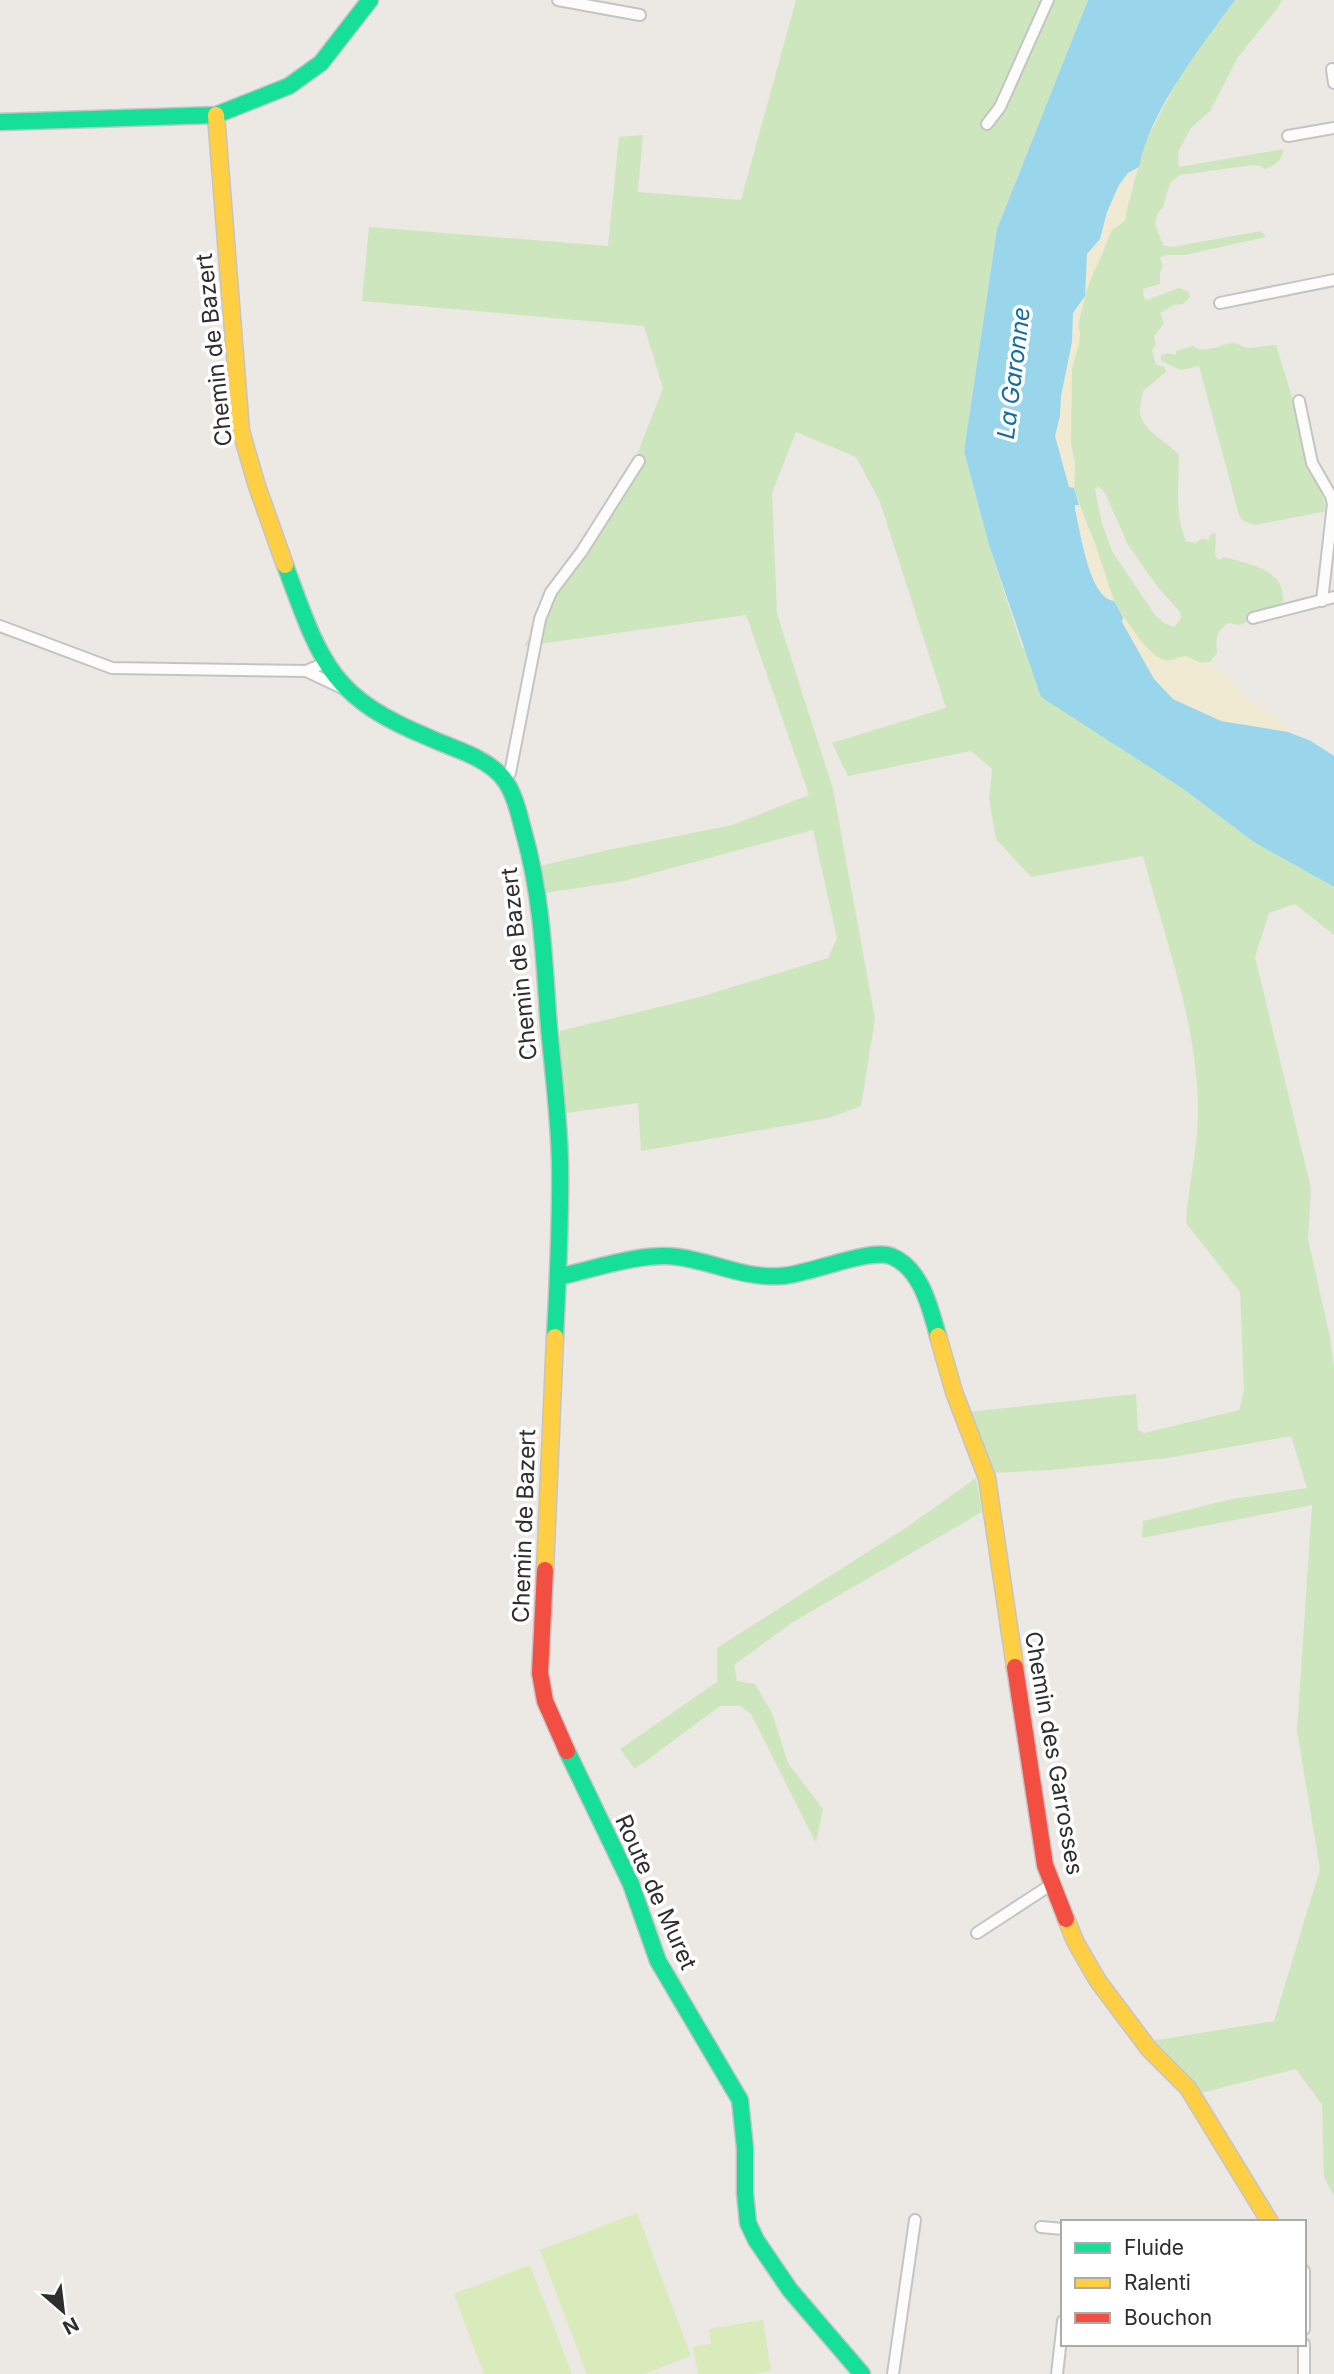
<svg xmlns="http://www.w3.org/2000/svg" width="1334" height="2374" viewBox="0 0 1334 2374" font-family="Inter,sans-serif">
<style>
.green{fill:#cee6be;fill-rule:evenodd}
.sand{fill:#f0ead3}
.pitch{fill:#d9eabb}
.water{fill:#99d6ec}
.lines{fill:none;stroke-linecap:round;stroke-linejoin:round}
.street-casing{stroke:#c5c4c5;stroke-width:14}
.fast-casing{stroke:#c5c4c5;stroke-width:19}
.slow-casing{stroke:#c5c4c5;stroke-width:19}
.jam-casing{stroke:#c5c4c5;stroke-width:19}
.street{stroke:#fcfcfb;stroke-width:10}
.fast{stroke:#16e098;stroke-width:16}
.slow{stroke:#ffcf43;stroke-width:16}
.jam{stroke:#f24e42;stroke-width:16}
.labels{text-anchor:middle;stroke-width:7;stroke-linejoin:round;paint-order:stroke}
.street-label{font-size:23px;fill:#2e2e2e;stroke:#fff}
.water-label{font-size:24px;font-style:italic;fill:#0d6fa3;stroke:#fff}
</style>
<rect width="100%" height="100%" fill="#ece8e4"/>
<g class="green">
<path d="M796,0h292l-91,229 -33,222 25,94 33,102 160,141 73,54 79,45v48l-39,-31 -26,9 -14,44 56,231 -3,51 22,98 4,31v828l-10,-19 -2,-72 -26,-36 -103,26 -42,-54 123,-20 46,-152 -23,-138 15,-226 -170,33 1,-17 89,-22 75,-11 -16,-52 -123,22 -117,12 -60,3 -23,-61 168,-18 2,36 6,3 95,-23 5,-19 -4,-99 -54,-69c2,-38 12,-73 12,-111 0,-88 -33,-172 -55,-256l-112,21 -35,-38 -7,-40 3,-30 -21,-18 -123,25 -16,-33 114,-35 -66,-206 -24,-45 -60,-25 -24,61 5,121 56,175 42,230 -14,87 -32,12 -188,33 -3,-48 -79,11 1,-83 136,-33 132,-40 9,-20 -24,-108 -189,51 -79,12 -5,-27 68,-16 124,-25 77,-30 -63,-180 -222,31 110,-183 29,-75 -19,-62 -282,-25 7,-74 239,19 11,-109 24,-2 -5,57 103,8z"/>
<path d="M1235,0h47l-5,9 -39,48 -28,54 -19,17 -13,24 1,15 105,-18c-3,12 -8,17 -20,20l-3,-3 -8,-1 -73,10 -10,8 -7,24 -6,8 -2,9 8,21 8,2 90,-16 5,6 -81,18h-20l-5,3 3,9 -3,5v12l-17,5 1,9 3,2 32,-12 9,3 2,6 -7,7 -9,1 -14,8 4,10 -10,13 2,9 -4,5 4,15 8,1 2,6 -23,19c-1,6 -4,17 -3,23 5,19 28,28 39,41 0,29 -5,59 7,86l9,2 8,-5 5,2 3,-6 5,-1 -1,22 4,5 5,-3c25,7 62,12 59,45l-36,20 -8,3 -11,-2c-13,10 -12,14 -11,30l-7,9 -9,1 -21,-6c-5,2 -10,5 -16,3 -17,-5 -41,-43 -50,-59l-40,-113 1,-24 -4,-20v-37l1,-38 8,-36 -2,-8 10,-42 14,-28 9,-24 19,-31 12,-51 38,-74zM1098,487l4,2 4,6 22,50 29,41 23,26 1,7 -7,8 -10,-4 -9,-8 -43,-64 -10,-28 -7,-33z"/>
<path d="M1235,343l12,5 29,-3 51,166 -72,14 -12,-4 -4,-6 -40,-149 -18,4 -20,-9v-5l6,-3 9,2v-4l17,-5c13,9 26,-2 42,-3z"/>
<polygon points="976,1478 982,1512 793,1622 734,1665 737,1681 755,1684 772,1713 788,1763 823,1809 816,1843 751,1714 740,1706 720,1706 635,1769 620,1749 717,1682 717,1648 910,1525"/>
</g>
<g class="sand">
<polygon points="1139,167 1132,184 1125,221 1111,231 1086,291 1084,286 1087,255 1100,239 1107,212 1119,185 1128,173"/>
<polygon points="1085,296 1078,325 1080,333 1079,344 1072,369 1071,444 1075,464 1074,488 1069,487 1055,436 1060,416 1061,396 1072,342 1074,313"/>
<path d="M1075,504l4,1 16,38 19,58c-5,-1 -10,-2 -14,-7 -10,-12 -24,-73 -25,-90z"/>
<path d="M1123,617c11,13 24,37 41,43 7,3 15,-3 22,-4l15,7 9,-1 20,15 12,17 36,24 10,14 -67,-11 -48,-22 -19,-20 -32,-57z"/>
</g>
<g class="pitch">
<polygon points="637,2213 691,2356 644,2374 587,2374 540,2250"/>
<polygon points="530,2265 572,2374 484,2374 454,2294"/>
<polygon points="763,2320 771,2371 754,2374 698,2374 693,2347 711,2344 709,2329"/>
</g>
<path class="water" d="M1088,0h147c-34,47 -85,110 -96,167l-11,6 -9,12 -12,27 -7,27 -13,15 -2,42 -12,17 -1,29 -11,54 -1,20 -5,20 14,51 5,1 5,17h-4v5c6,23 14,88 39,91l9,16 -1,5 32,57 19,20 48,22 67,11 23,9 23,15v131l-80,-45 -72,-54 -141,-91 -52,-152 -25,-94 33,-222z"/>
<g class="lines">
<defs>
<g id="street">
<polyline points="558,0 640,15"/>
<polyline points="1332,69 1334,83"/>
<polyline points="987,124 1000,107 1048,0"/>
<polyline points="1288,136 1334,128"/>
<polyline points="1220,303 1334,280"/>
<polyline points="1299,401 1312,463 1331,496 1333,504 1322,601"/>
<polyline points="1253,618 1334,597"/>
<polyline points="0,626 112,668 306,671 325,663"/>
<polyline points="306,671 342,688"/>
<polyline points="504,779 510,773 540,619 551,592 582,551 639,461"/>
<polyline points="977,1933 1052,1884"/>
<polyline points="1041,2227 1063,2229"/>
<polyline points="1304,2271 1304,2329"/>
<polyline points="1304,2344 1304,2374"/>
<polyline points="893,2374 915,2220"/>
<polyline points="1057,2374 1063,2321"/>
</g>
<g id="fast">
<polyline points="0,122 216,115 289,86 321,63 370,0"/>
<path d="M285,565c36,97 44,132 145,173 24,11 56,19 73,40 12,15 16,37 21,55 17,60 20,121 24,182 4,49 11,99 12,148 1,58 -2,116 -5,174"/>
<path d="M558,1277c36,-8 84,-25 120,-20 36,5 67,22 104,19 28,-2 87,-28 109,-20 30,12 39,51 47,80"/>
<polyline points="567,1751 631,1884 658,1961 740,2100 745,2148 745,2193 748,2223 756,2240 790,2290 862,2374"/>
</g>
<g id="slow">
<polyline points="216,115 241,431 257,486 285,565"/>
<polyline points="938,1336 954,1392 987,1478 1015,1667"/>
<polyline points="545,1570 555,1337"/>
<polyline points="1066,1919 1076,1943 1098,1981 1149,2049 1188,2088 1270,2222"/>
</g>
<g id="jam">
<polyline points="545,1570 540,1673 545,1701 567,1751"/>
<polyline points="1015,1667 1045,1865 1066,1919"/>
</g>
</defs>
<use href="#street" class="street-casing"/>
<use href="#fast" class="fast-casing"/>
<use href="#slow" class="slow-casing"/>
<use href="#jam" class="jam-casing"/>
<use href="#street" class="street"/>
<use href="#fast" class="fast"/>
<use href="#slow" class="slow"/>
<use href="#jam" class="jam"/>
</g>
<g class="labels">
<g class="street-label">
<text transform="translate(214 350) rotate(-96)" y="8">Chemin de Bazert</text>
<text transform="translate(519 964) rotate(-96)" y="8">Chemin de Bazert</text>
<text transform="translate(524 1526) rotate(-88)" y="8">Chemin de Bazert</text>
<text transform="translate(1054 1753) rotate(80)" y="8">Chemin des Garrosses</text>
<text transform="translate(656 1892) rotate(66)" y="8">Route de Muret</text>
</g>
<g class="water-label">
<text transform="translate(1014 373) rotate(-83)" y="8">La Garonne</text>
</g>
</g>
<rect x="1061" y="2220" width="245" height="126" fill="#ffffff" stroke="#ababab" stroke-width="2"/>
<rect x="1075" y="2243" width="35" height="10" fill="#16e098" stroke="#ababab" stroke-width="2"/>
<text x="1124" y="2255" font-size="21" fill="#2e2e2e">Fluide</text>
<rect x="1075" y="2278" width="35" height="10" fill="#ffcf43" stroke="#ababab" stroke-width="2"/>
<text x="1124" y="2290" font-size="21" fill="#2e2e2e">Ralenti</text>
<rect x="1075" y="2313" width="35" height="10" fill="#f24e42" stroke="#ababab" stroke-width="2"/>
<text x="1124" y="2325" font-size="21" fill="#2e2e2e">Bouchon</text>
<g transform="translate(63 2311) rotate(152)" stroke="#ffffff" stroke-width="5" paint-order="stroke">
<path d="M0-5L12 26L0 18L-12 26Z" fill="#2e2e2e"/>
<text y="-10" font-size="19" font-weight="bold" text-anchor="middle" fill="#2e2e2e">N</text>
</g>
</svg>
